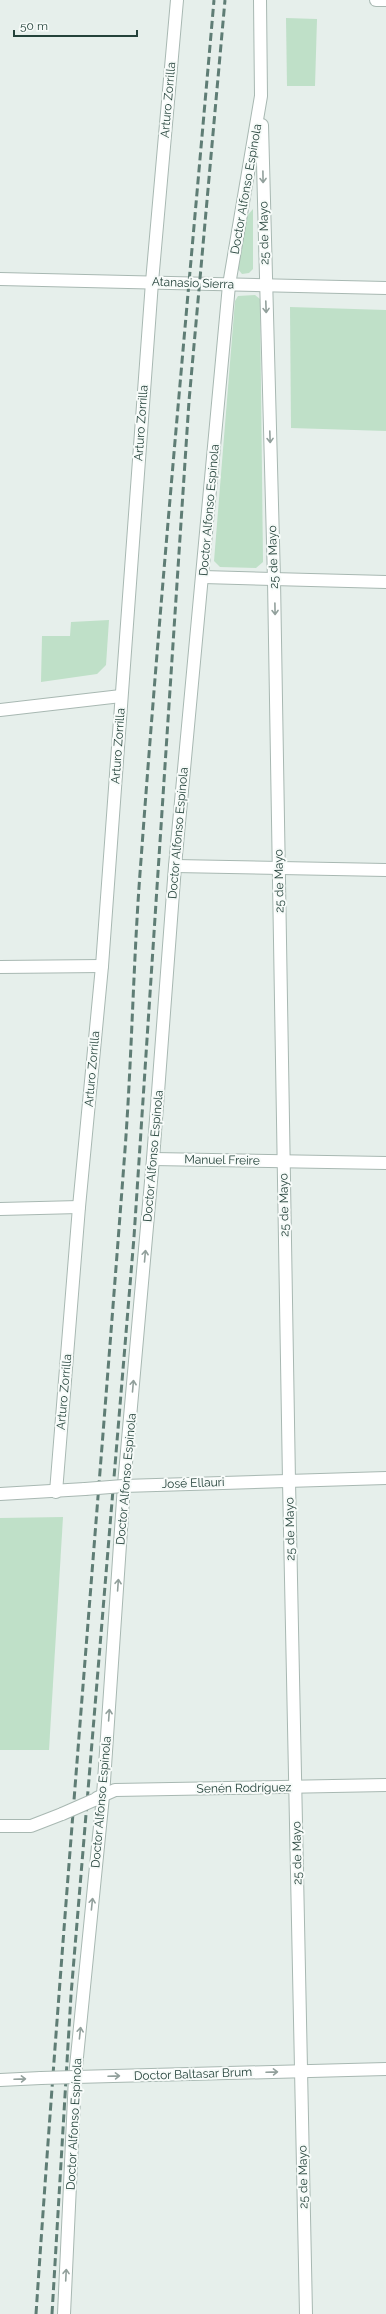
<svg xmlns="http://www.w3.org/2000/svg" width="386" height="2314" viewBox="0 0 386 2314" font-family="Raleway,sans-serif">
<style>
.green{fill:#bfe0c8}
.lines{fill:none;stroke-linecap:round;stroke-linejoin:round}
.minor-casing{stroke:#a8b8b2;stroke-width:14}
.minor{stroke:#fff;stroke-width:12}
.rail{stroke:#5f7d75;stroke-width:3;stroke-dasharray:8 4;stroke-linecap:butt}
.minor-bridge-casing{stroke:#a8b8b2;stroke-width:14;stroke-linecap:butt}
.minor-bridge{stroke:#fff;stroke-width:12}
.oneway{stroke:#92a09c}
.labels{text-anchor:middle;stroke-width:4;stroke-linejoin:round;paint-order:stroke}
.street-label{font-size:12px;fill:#24423a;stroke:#f7fbf9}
</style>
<rect width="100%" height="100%" fill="#e6efeb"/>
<g class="green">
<polygon points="286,18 317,19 315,86 287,86"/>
<polygon points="253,209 253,269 249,273 242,274 238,269 242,222"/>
<polygon points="255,295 260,299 263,562 256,568 220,567 214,561 235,301 238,296"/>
<polygon points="290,307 386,310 386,431 291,428"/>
<polygon points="109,620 106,665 97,674 41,682 42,636 70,636 71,622"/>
<polygon points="63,1517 49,1750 0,1750 0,1518"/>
</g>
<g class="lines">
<defs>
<g id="minor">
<polyline points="376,0 386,0"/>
<polyline points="262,125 274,580 289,1481 306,2314"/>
<polyline points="0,279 386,288"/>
<polyline points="203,577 386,582"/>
<polyline points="0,710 121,696"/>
<polyline points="175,866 386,870"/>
<polyline points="0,967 102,966"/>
<polyline points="153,1159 386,1163"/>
<polyline points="0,1209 79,1207"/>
<polyline points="123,1486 386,1478"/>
<polyline points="56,1492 79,1207 102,966 152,282 177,0"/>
<polyline points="0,1494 85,1489"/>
<polyline points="97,1798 115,1790 386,1785"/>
<polyline points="0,1826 31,1826 62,1814"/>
<polyline points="75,2077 386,2069"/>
<polyline points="0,2080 41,2078"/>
<polyline points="64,2314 75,2077 103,1796 124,1485 153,1159 175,866 229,285 261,96 260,0"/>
</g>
</defs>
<use href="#minor" class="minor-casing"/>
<use href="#minor" class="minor"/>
<g class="rail">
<path d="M36,2314c26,-384 59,-768 88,-1151 8,-101 9,-202 17,-303 21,-287 48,-573 73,-860"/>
<polyline points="52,2314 71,1995 134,1237 189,401 225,0"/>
</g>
<defs>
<g id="minor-bridge">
<polyline points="85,1489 123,1486"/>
<polyline points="62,1814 94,1800"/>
<polyline points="41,2078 75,2077"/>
</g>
</defs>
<use href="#minor-bridge" class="minor-bridge-casing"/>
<use href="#minor-bridge" class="minor-bridge"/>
</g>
<defs><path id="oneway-shaft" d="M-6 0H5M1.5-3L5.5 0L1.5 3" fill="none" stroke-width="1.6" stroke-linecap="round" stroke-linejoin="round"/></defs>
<g class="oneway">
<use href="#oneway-shaft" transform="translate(263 177) rotate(89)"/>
<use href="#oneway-shaft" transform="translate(266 307) rotate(88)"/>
<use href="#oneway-shaft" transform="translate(270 437) rotate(88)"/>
<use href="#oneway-shaft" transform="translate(275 609) rotate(89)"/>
<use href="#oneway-shaft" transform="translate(145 1256) rotate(-85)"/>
<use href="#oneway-shaft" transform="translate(133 1386) rotate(-85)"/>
<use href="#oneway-shaft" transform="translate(118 1585) rotate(-86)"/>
<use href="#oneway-shaft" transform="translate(109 1715) rotate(-86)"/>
<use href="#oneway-shaft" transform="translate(92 1904) rotate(-84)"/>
<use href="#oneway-shaft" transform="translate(80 2033) rotate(-84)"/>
<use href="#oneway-shaft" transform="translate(272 2072) rotate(-2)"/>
<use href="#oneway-shaft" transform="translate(114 2076) rotate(-2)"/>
<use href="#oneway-shaft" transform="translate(20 2079) rotate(-2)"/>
<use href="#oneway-shaft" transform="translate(66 2275) rotate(-87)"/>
</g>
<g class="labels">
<g class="street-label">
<text transform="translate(168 100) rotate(-85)" y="4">Arturo Zorrilla</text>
<text transform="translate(246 189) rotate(-80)" y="4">Doctor Alfonso Espínola</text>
<text transform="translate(264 233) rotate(-91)" y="4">25 de Mayo</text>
<text transform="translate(193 283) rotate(2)" y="4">Atanasio Sierra</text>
<text transform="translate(141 423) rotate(-86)" y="4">Arturo Zorrilla</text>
<text transform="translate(209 510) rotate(-85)" y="4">Doctor Alfonso Espínola</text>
<text transform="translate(273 557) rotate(-92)" y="4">25 de Mayo</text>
<text transform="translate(118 746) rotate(-86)" y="4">Arturo Zorrilla</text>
<text transform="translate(178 833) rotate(-85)" y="4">Doctor Alfonso Espínola</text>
<text transform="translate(279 881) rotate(-91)" y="4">25 de Mayo</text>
<text transform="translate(92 1069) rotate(-85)" y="4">Arturo Zorrilla</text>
<text transform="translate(153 1156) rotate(-85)" y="4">Doctor Alfonso Espínola</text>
<text transform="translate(222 1160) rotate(1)" y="4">Manuel Freire</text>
<text transform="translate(284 1205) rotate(-91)" y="4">25 de Mayo</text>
<text transform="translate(64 1392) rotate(-85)" y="4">Arturo Zorrilla</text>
<text transform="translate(126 1479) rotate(-85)" y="4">Doctor Alfonso Espínola</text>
<text transform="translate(193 1483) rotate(-2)" y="4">José Ellauri</text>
<text transform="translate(290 1529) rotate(-91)" y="4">25 de Mayo</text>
<text transform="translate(244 1788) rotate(-1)" y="4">Senén Rodríguez</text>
<text transform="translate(101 1802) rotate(-85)" y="4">Doctor Alfonso Espínola</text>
<text transform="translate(297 1853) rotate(-91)" y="4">25 de Mayo</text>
<text transform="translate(193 2074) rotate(-2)" y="4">Doctor Baltasar Brum</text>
<text transform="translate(74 2124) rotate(-87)" y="4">Doctor Alfonso Espínola</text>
<text transform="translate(303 2177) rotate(-91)" y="4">25 de Mayo</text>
</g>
</g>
<path d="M14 30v6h123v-6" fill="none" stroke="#24423a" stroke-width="2"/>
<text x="20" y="30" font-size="12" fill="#24423a" stroke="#f7fbf9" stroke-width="3" paint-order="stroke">50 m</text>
</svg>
